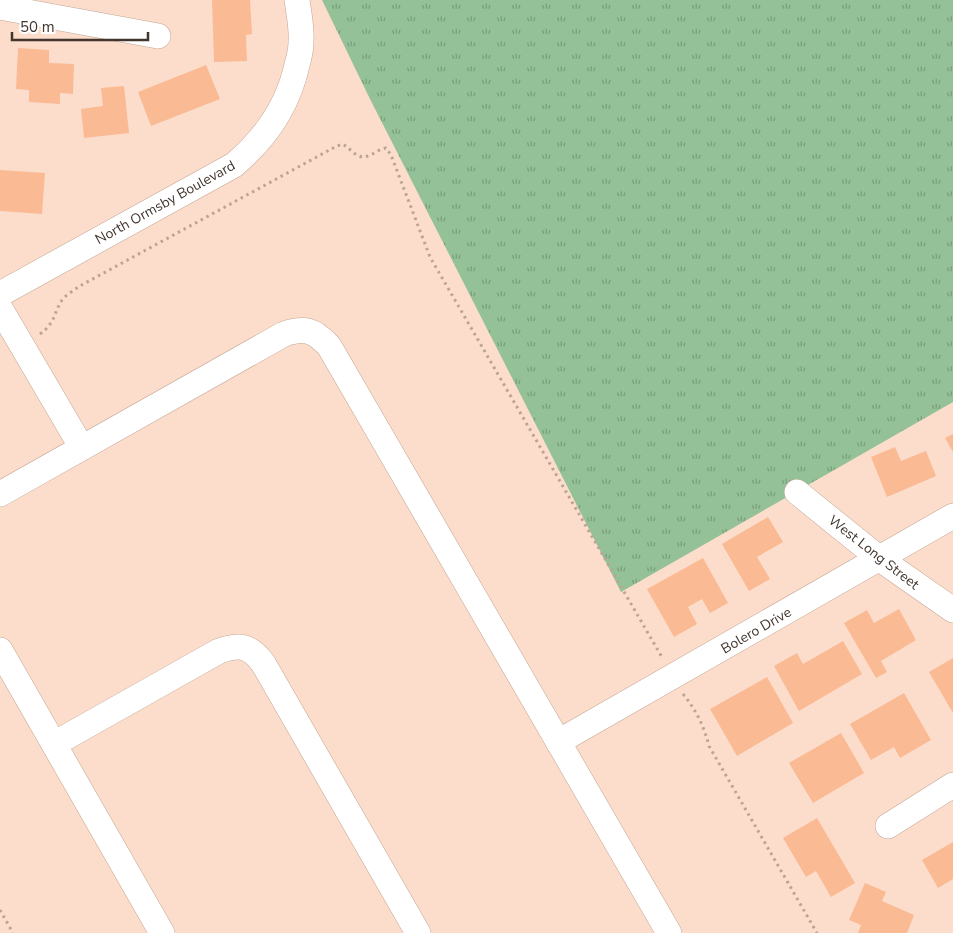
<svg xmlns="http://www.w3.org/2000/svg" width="953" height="933" viewBox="0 0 953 933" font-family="'Nunito Sans',sans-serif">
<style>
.grass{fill:url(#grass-tufts)}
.building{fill:#faba94}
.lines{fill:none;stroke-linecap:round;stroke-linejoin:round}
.minor-casing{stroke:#c3a594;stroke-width:26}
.path{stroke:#bca395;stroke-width:3;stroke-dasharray:2.5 4;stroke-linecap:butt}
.minor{stroke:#fff;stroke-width:25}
.labels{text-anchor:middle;stroke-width:4;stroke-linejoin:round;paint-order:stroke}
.street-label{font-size:14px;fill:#41352e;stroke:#fff}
</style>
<defs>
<pattern id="grass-tufts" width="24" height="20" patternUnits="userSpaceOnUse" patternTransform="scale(1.25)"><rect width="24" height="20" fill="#94c197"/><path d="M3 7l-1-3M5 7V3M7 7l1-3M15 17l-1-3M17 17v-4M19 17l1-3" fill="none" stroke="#7a9e7c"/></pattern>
</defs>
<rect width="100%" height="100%" fill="#fcddcb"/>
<polygon class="grass" points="322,0 953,0 953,402 621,592 370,99"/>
<g class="building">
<polygon points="212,0 250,0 252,34 246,35 247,61 214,62"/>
<polygon points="18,48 49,50 49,63 74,64 73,94 60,93 60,104 29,102 29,90 16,89"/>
<polygon points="206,65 220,99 151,126 138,92"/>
<polygon points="124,86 129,133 84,138 81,109 103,106 101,88"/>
<polygon points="0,170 45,173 42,214 0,211"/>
<polygon points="953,434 953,452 945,438"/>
<polygon points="895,447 901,461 926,451 936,476 887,497 871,457"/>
<polygon points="768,517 783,542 757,557 770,579 749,591 722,544"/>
<polygon points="703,558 728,603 710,613 702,599 688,607 697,624 674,637 647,589"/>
<polygon points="899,609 916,640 881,661 887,672 876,678 844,623 867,610 874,623"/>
<polygon points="843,641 862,674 799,711 774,666 797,653 803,664"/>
<polygon points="953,658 953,713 929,672"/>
<polygon points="767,677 793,723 737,756 710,709"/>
<polygon points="904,693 931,740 900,758 894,747 871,760 850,724"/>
<polygon points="841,733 864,773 813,803 789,763"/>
<polygon points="817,818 855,883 831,897 816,871 806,877 783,838"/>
<polygon points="953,842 953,879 938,888 922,860"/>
<polygon points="865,883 886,892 882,901 914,915 907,933 858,933 861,925 849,920"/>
</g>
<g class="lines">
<defs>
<g id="minor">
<polyline points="0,7 158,36"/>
<path d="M0,294l234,-129c32,-27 54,-59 63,-100 2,-7 4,-15 4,-23 1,-14 -2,-28 -4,-42"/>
<polyline points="0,308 82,448"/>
<polyline points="797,492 880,559 953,610"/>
<path d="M0,494l284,-160c21,-7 30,-4 45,12l340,587"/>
<polyline points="0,650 162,933"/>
<polyline points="558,742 953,516"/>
<path d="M54,744l165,-93c21,-7 30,-6 44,12l155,270"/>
<polyline points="888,826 953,785"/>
</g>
</defs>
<use href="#minor" class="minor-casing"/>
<g class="path">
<path d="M40,334c16,-12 13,-20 22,-34 4,-5 11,-9 16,-13l257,-140 7,-3c7,3 11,10 17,12 9,4 18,-7 27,-8l5,7 39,102 233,402"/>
<path d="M683,694c13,16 21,32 26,52l108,187"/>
<polyline points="0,910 13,933"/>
</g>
<use href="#minor" class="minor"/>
</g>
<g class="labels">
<g class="street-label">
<text transform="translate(165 202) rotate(-29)" y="5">North Ormsby Boulevard</text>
<text transform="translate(874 552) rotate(38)" y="5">West Long Street</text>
<text transform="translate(756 630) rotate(-30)" y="5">Bolero Drive</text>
</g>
</g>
<path d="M12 32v8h136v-8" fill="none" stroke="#41352e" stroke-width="2.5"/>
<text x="20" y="32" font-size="15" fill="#41352e" stroke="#ffffff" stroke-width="4" paint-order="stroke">50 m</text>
</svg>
